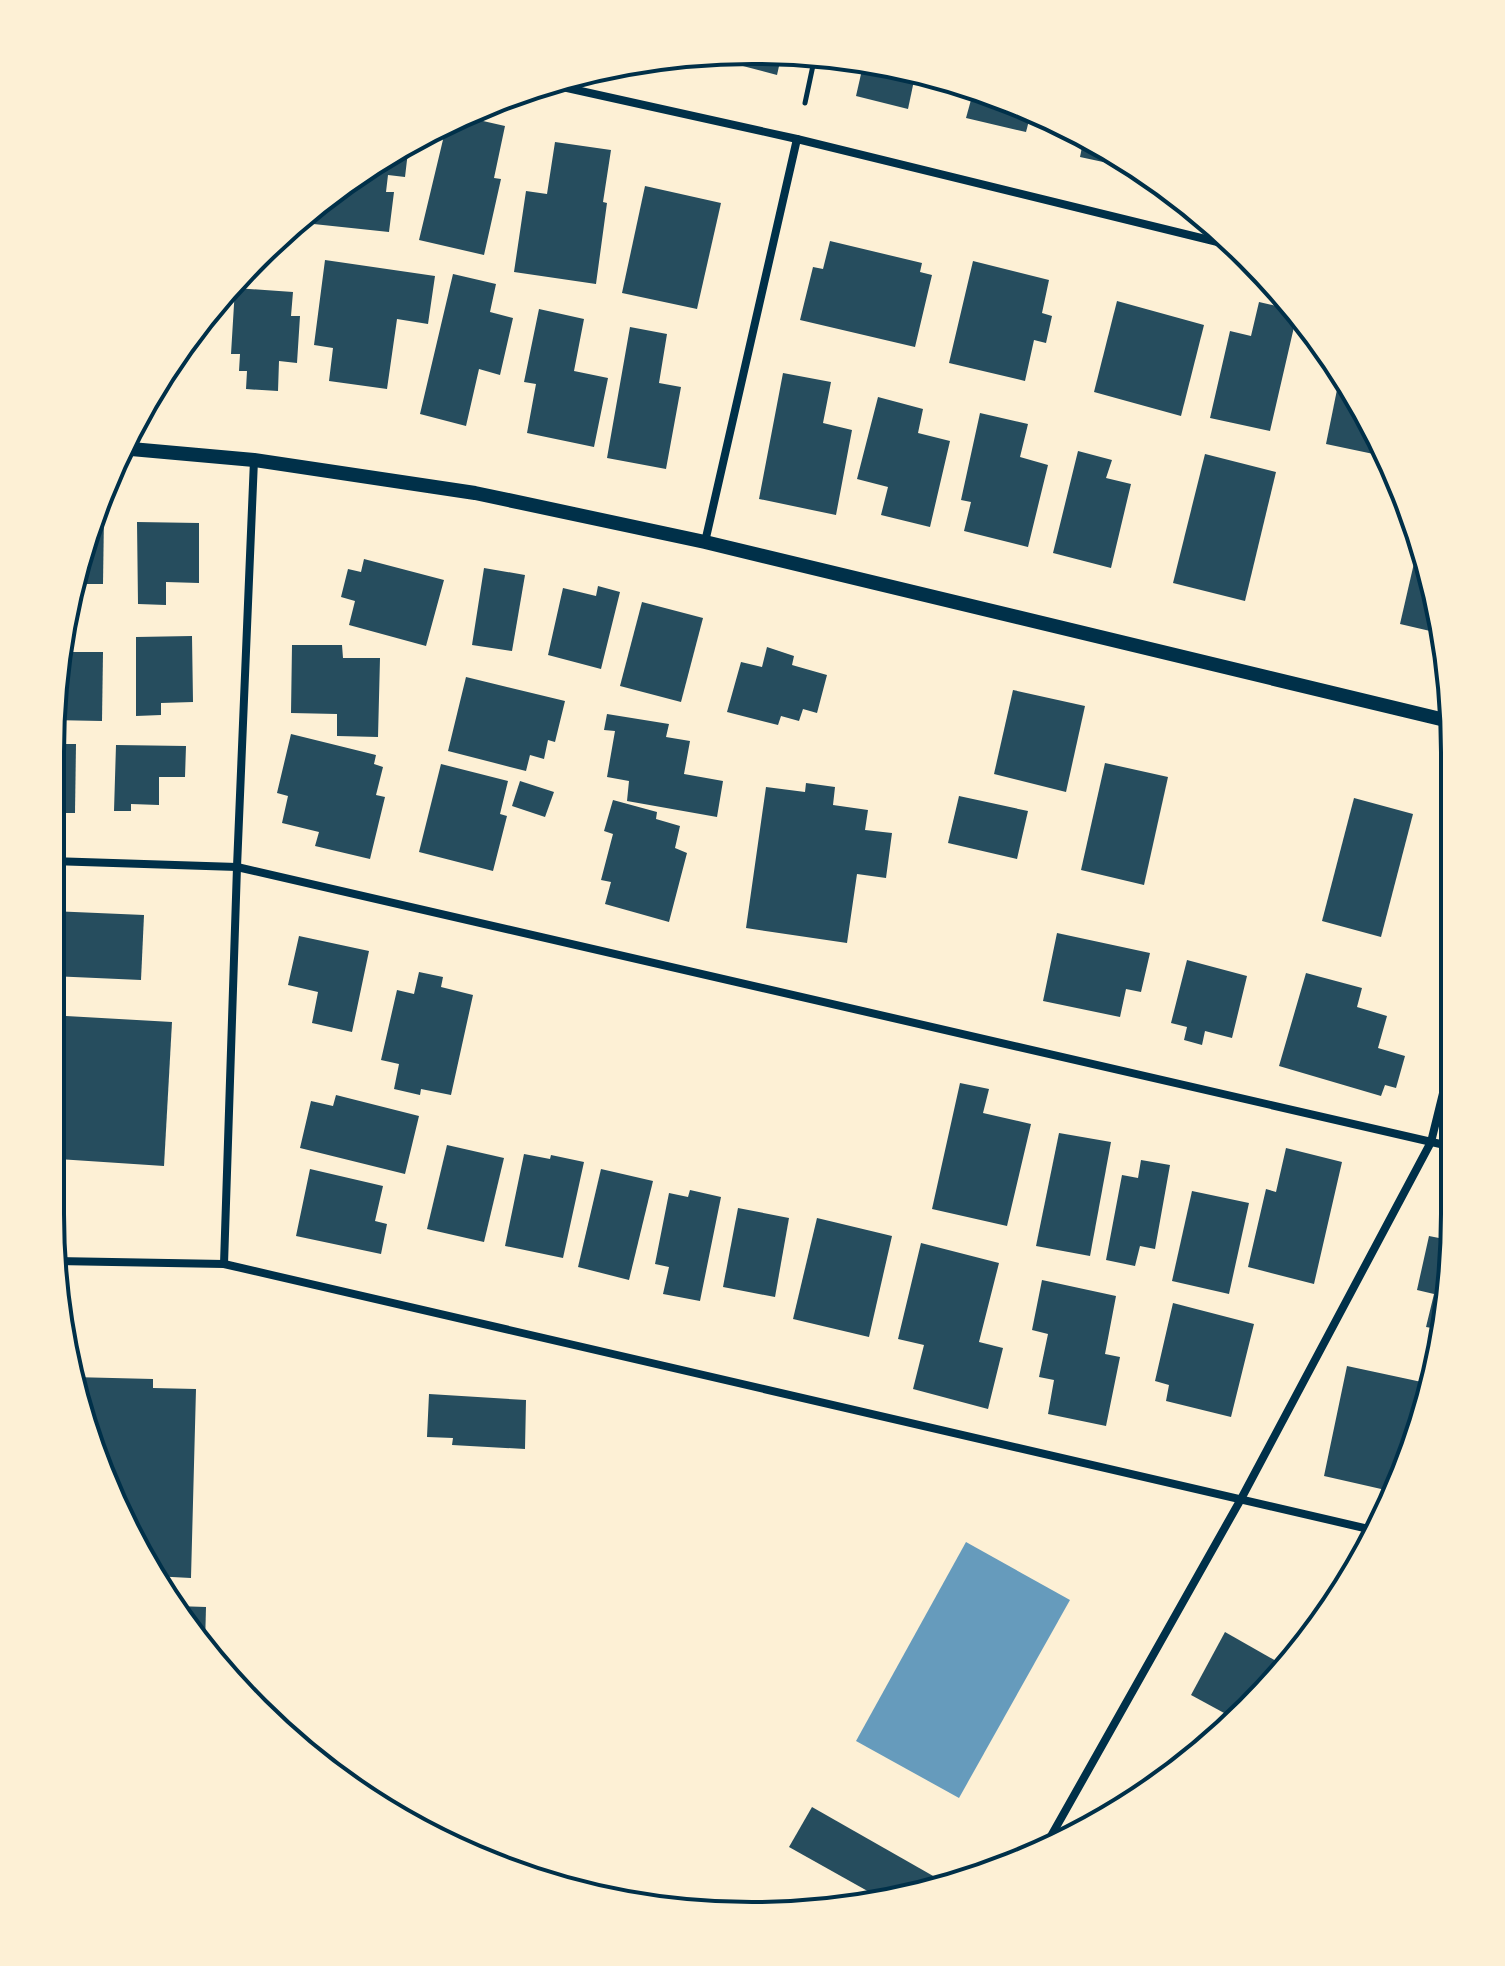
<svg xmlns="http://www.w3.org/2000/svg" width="1505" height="1966" viewBox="0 0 1505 1966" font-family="'Sofia Sans Condensed',sans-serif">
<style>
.water{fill:#669bbc}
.building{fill:#264d5e}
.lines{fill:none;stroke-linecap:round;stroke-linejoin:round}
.path{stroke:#003049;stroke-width:5}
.minor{stroke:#003049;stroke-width:8}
.tertiary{stroke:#003049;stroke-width:14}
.rim{fill:none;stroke:#003049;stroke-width:4}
</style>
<rect width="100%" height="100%" fill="#fdf0d5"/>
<polygon class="water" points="966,1542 1070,1600 959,1798 856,1741"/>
<g class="building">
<polygon points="753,50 782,53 777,75 712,58 713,54"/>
<polygon points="864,61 890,64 916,71 908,109 856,96"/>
<polygon points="974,89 1022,104 1032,109 1026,132 966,118"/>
<polygon points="461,116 505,126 494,178 501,179 484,255 419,240 447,123"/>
<polygon points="1084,137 1132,163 1131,168 1080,157"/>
<polygon points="555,142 611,150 603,202 607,203 596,284 514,272 526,191 547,194"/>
<polygon points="409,143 405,177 388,175 386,192 394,192 389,232 304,223 363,168"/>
<polygon points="645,186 721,203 697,309 622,293"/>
<polygon points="830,241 922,263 920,272 932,275 915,347 800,320 813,267 823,269"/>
<polygon points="325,260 435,276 428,324 397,319 387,389 329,381 333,348 314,345"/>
<polygon points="973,261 1049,280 1042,313 1052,316 1046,343 1034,340 1025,381 949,363"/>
<polygon points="453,274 496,284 490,312 513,318 500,375 479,369 466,426 420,414"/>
<polygon points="235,288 293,292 291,316 300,316 297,363 279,361 278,391 246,389 247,371 239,371 240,354 231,354"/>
<polygon points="1117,301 1204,325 1181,416 1094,392"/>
<polygon points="1259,302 1294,310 1297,314 1270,431 1210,418 1230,331 1251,336"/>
<polygon points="539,309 584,319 574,371 608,378 594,447 527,433 536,384 524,382"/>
<polygon points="195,325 193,352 179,351"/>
<polygon points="630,327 667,334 659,383 681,387 666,469 607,458"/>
<polygon points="174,358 172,379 162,378 165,374"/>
<polygon points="1341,370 1383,456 1326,444"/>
<polygon points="783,373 831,382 823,423 852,430 836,515 759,499"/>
<polygon points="878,397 923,409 918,433 950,441 930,527 881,515 888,487 857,479"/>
<polygon points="980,413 1028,424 1020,457 1048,465 1028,547 964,531 971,502 961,500"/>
<polygon points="1078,451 1112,460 1106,478 1131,484 1111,568 1053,553"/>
<polygon points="1205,454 1276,472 1245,601 1173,583"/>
<polygon points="95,515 104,515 103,584 72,584 74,570"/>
<polygon points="137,522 199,523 199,583 166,582 166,605 138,604"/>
<polygon points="1420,537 1443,634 1400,624"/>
<polygon points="364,559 444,580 426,646 349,625 355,601 341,597 348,569 361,572"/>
<polygon points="484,568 525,575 512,651 472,645"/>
<polygon points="598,586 620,592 601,669 548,655 563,588 596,596"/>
<polygon points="642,602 703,618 681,702 620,686"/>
<polygon points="192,636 193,702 161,703 161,715 136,716 136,637"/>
<polygon points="292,645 342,645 343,658 380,658 378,737 337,736 337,714 291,713"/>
<polygon points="767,647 794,656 792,665 827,675 817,713 803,709 799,721 781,716 778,725 727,712 741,662 762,667"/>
<polygon points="61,652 103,652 102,721 51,720 51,707"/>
<polygon points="466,677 565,701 555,742 548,740 544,759 530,755 526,771 448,751"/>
<polygon points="1013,690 1085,706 1066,792 994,774"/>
<polygon points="607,714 669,724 666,737 690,741 684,774 723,781 717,817 627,801 629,781 607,777 615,731 604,730"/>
<polygon points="291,734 376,755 374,764 383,767 376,795 385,797 370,859 315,846 319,832 282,823 288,796 277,793"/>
<polygon points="51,744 76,744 75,813 51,813"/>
<polygon points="116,745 186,746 185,777 159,777 159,805 131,804 131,811 114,811"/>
<polygon points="1105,763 1168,777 1144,885 1081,870"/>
<polygon points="441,764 508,781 500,814 507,816 493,871 419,852"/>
<polygon points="520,781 554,792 545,817 512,806"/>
<polygon points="806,783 835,787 833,805 868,810 865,830 892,833 886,878 857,874 847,943 746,928 766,787 805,792"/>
<polygon points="959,796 1028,811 1017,859 948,843"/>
<polygon points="1354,798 1413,814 1381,937 1322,921"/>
<polygon points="613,800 657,812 656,819 680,826 675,848 687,853 669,922 605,904 611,882 601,880 613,834 604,831"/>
<polygon points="51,911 144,915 141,980 51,976"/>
<polygon points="1057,933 1150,953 1141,992 1126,989 1120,1017 1043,1001"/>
<polygon points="299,936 369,951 352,1032 312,1023 318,992 288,985"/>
<polygon points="1187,960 1247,976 1232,1038 1205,1031 1202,1045 1184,1040 1187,1027 1171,1023"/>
<polygon points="419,972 443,977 441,987 473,995 451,1095 421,1089 420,1095 394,1089 399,1064 381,1060 397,990 414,994"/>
<polygon points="1306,973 1362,988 1357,1007 1387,1016 1378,1048 1405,1056 1396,1088 1385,1085 1381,1096 1279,1066"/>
<polygon points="66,1016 172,1022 164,1166 58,1159"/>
<polygon points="960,1083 989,1089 983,1113 1031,1124 1007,1226 932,1209"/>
<polygon points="336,1095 419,1116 405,1174 300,1148 311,1101 333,1106"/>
<polygon points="1059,1133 1111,1142 1090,1256 1036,1246"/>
<polygon points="447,1145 504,1158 484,1242 427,1229"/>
<polygon points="1286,1148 1342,1162 1314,1284 1248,1267 1266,1189 1276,1192"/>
<polygon points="524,1154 550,1159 551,1155 584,1162 563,1258 505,1246"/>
<polygon points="1141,1160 1170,1165 1155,1249 1140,1246 1135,1266 1106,1260 1122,1175 1138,1178"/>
<polygon points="310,1169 383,1186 375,1221 387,1224 381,1254 296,1236"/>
<polygon points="601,1169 653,1181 629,1280 578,1267"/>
<polygon points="690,1190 721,1197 700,1301 663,1294 669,1267 655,1264 669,1193 688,1197"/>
<polygon points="1192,1191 1249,1203 1229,1294 1172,1281"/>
<polygon points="738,1208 789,1218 775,1297 723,1287"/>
<polygon points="817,1218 892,1236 869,1337 793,1319"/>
<polygon points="1448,1225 1449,1306 1443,1330 1426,1327 1434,1294 1417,1290 1429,1236 1444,1239"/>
<polygon points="921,1243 999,1263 979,1342 1003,1348 988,1409 913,1389 924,1345 898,1339"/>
<polygon points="1042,1280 1116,1296 1105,1354 1120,1357 1106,1426 1048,1414 1054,1380 1039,1377 1048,1334 1032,1330"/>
<polygon points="1173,1303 1254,1324 1231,1417 1166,1401 1169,1385 1155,1381"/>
<polygon points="1347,1366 1431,1384 1418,1440 1407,1460 1398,1458 1390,1491 1324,1476"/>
<polygon points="72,1377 153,1379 153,1388 196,1389 191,1578 153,1576 144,1565 74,1396"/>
<polygon points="429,1394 526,1400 525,1449 452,1445 453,1438 427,1437"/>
<polygon points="176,1606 206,1607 205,1645 181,1613"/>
<polygon points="1225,1632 1285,1666 1250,1710 1237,1720 1191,1695"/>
<polygon points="812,1807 942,1881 939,1886 880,1898 789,1847"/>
</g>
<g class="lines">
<polyline class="path" points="805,103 815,56"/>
<g class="minor">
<polyline points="549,84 797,139 1238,247"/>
<polyline points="705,542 797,139"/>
<polyline points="51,861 237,867 1449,1146"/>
<polyline points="56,1261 224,1264 1373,1530"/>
<polyline points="224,1264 237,867 254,460"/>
<polyline points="1046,1845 1241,1499 1431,1142 1449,1069"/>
</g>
<polyline class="tertiary" points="120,448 254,460 475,493 705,542 1449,721"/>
</g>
<path d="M0 0H1505V1966H0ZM752 64H753A688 688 0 0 1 1441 752V1214A688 688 0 0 1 753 1902H752A688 688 0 0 1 64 1214V752A688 688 0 0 1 752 64Z" fill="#fdf0d5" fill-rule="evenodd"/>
<path class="rim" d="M752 64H753A688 688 0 0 1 1441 752V1214A688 688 0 0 1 753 1902H752A688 688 0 0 1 64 1214V752A688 688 0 0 1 752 64Z"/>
</svg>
